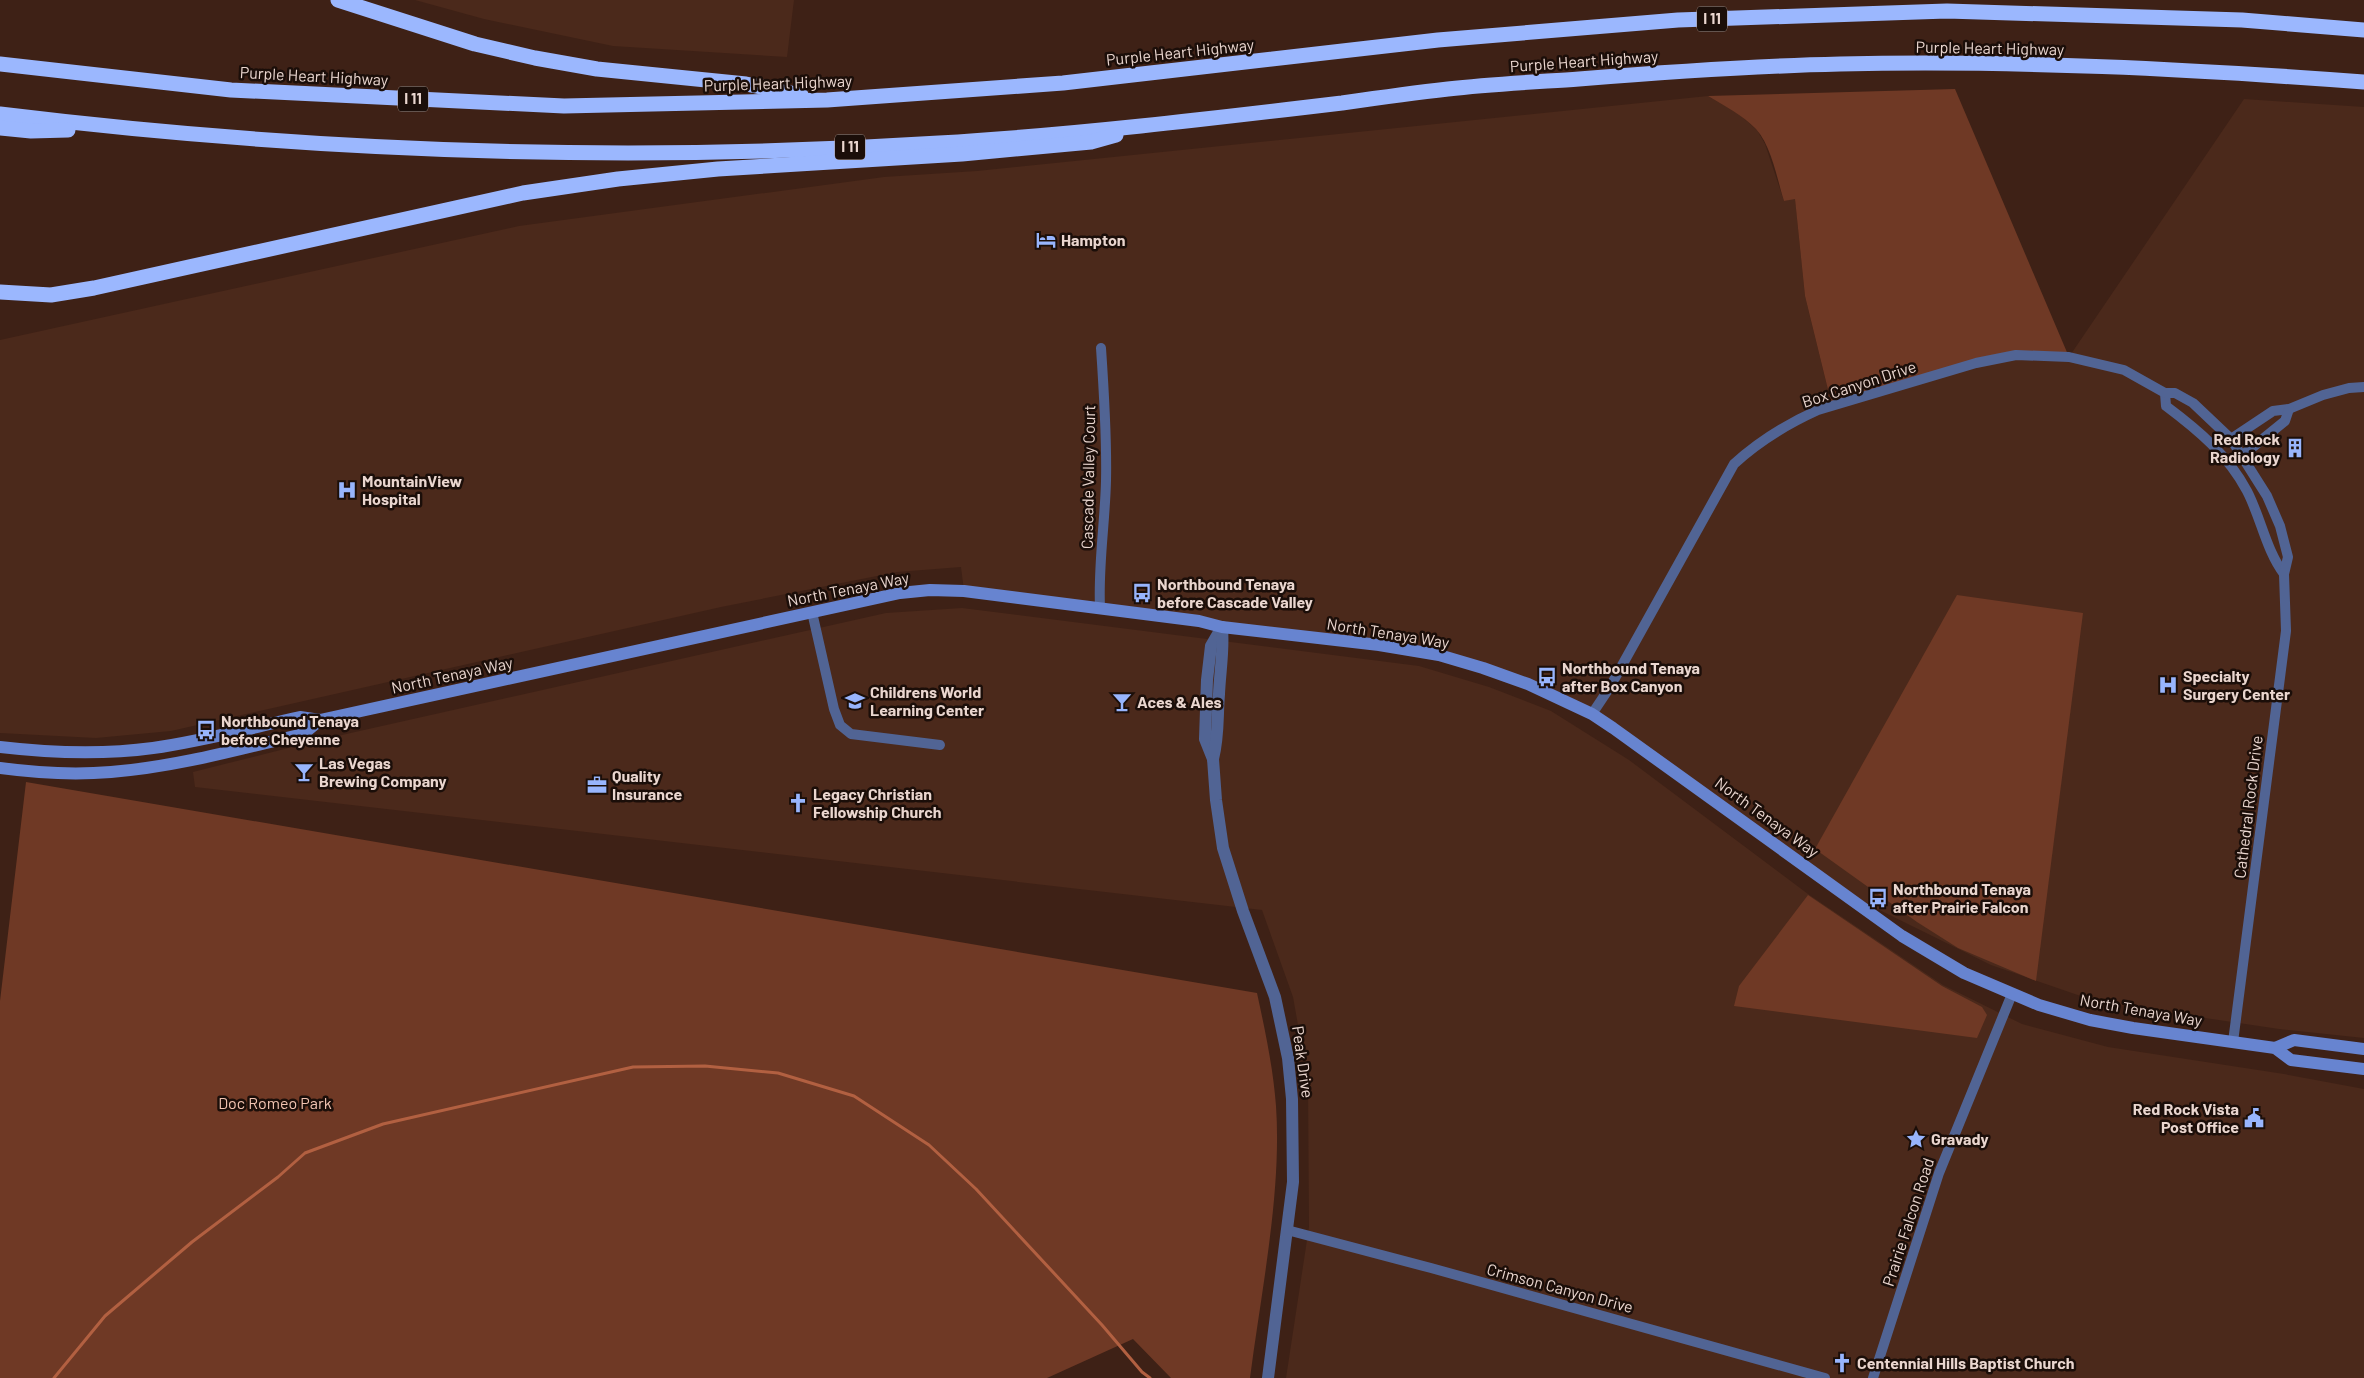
<svg xmlns="http://www.w3.org/2000/svg" width="2364" height="1378" viewBox="0 0 2364 1378" font-family="Barlow,sans-serif">
<style>
.built{fill:#4b291b}
.green{fill:#6f3925}
.lines{fill:none;stroke-linecap:round;stroke-linejoin:round}
.stream{stroke:#b26041;stroke-width:3}
.minor{stroke:#516494;stroke-width:10}
.tertiary{stroke:#516494;stroke-width:12}
.secondary{stroke:#6784d0;stroke-width:12}
.motorway{stroke:#9bb7fe;stroke-width:15}
.labels{text-anchor:middle;stroke-width:5;stroke-linejoin:round;paint-order:stroke}
.shield{fill:#1b0e09;stroke:#ac9a94;stroke-width:1}
.shield-label{font-size:15px;font-weight:bold;fill:#ead6cf}
.street-label{font-size:16px;fill:#ead6cf;stroke:#1b0e09}
.poi-label{font-size:16px;font-weight:bold;fill:#ead6cf;stroke:#1b0e09;text-anchor:start}
.park-label{font-size:16px;fill:#f2c4b2;stroke:#1b0e09}
</style>
<rect width="100%" height="100%" fill="#3e2116"/>
<g class="built">
<polygon points="415,0 794,0 787,57 613,46 484,19"/>
<polygon points="1708,96 1739,114 1757,130 1765,144 1784,201 1795,198 1805,296 1832,406 2016,355 2069,357 2244,99 2364,107 2364,1038 2279,1029 2098,1002 1991,965 1837,889 1558,697 1439,655 964,591 961,567 897,572 721,607 171,731 96,738 0,733 0,340 519,226 884,177 977,171"/>
<polygon points="962,608 1419,666 1489,687 1551,711 1629,760 1808,894 1943,985 2022,1024 2108,1047 2284,1074 2364,1089 2364,1378 1286,1378 1309,1227 1308,1081 1293,997 1262,910 195,787 193,772 324,739 886,613"/>
</g>
<g class="green">
<path d="M1955,89l114,268 -53,-2 -184,51 -27,-110 -10,-97 -11,2c-7,-22 -12,-54 -28,-72 -14,-14 -31,-23 -48,-33z"/>
<polygon points="1957,595 2083,613 2036,981 1958,948 1917,922 1815,849"/>
<path d="M26,782l1231,211c8,37 16,74 19,113 6,86 -15,186 -26,272h-79l-38,-39 -86,39h-1047v-377z"/>
<polygon points="1808,895 1942,986 1982,1007 1987,1015 1977,1038 1734,1006 1739,986"/>
</g>
<g class="lines">
<polyline class="stream" points="54,1378 105,1316 192,1242 278,1177 305,1153 383,1124 633,1067 705,1066 778,1073 854,1096 929,1145 976,1189 1102,1325 1142,1372 1150,1378"/>
<g class="minor">
<path d="M2165,393l1,13c32,24 62,49 81,85 14,27 19,59 37,83"/>
<polyline points="2231,439 2273,411 2289,409 2323,395 2349,388 2364,387"/>
<polyline points="2243,455 2285,421 2289,409"/>
<path d="M1100,607c-2,-41 5,-84 6,-126 1,-44 -2,-89 -5,-133"/>
<polyline points="812,612 834,709 840,725 851,734 940,745"/>
<path d="M1592,714l18,-27 124,-223c25,-23 53,-40 84,-54l158,-47 40,-8 53,2 55,13 41,23h10l18,10 38,36 36,57 13,30 8,31 -4,17 2,57 -53,411"/>
<polyline points="1287,1230 1431,1268 1825,1378"/>
<polyline points="1873,1378 1939,1173 2012,994"/>
</g>
<g class="tertiary">
<polyline points="1222,627 1211,646 1207,680 1205,739 1213,759 1216,800 1223,848 1243,911 1275,997 1288,1058 1292,1099 1293,1182 1268,1378"/>
<path d="M1213,759c6,-24 4,-41 6,-65 1,-23 5,-44 3,-66"/>
</g>
<g class="secondary">
<path d="M0,747c51,6 102,8 153,1 50,-7 98,-20 147,-31l20,3 580,-127 30,-3 34,1 235,30 23,6 157,18 60,10 44,13 45,16 64,30 21,14 289,208 62,37 75,32 51,15 43,8 142,20 16,12 73,9"/>
<path d="M0,768c37,5 74,7 111,4 65,-5 129,-23 192,-38l17,-14"/>
<polyline points="2275,1048 2294,1040 2364,1049"/>
</g>
<g class="motorway">
<polyline points="338,0 475,44 535,58 597,69 746,84 801,95"/>
<polyline points="0,64 231,90 564,106 827,100 1063,83 1438,40 1678,20 1947,11 2242,20 2364,30"/>
<path d="M0,114c311,38 627,49 939,29 135,-8 269,-24 403,-40 35,-5 71,-10 106,-14 44,-5 87,-7 131,-10 87,-7 174,-13 261,-15 175,-4 350,5 524,18"/>
<polyline points="0,128 31,131 68,130"/>
<polyline points="0,292 51,295 94,288 523,193 618,179 718,169 962,154 1091,142 1116,135"/>
</g>
</g>
<defs>
<symbol id="hotel-bare" viewBox="-9 -9 18 18"><path d="M-6-4.5h1.5V1H6V5H4.5V3h-9V5H-6ZM-4 0a1.8 1.8 0 1 1 3.6 0ZM.5 0V-2.5h3Q6-2.5 6 0Z" fill="#98b5fd" stroke="#1b0e09" stroke-width="2.5" paint-order="stroke"/></symbol>
<symbol id="building-bare" viewBox="-9 -9 18 18"><path d="M-4-6H4V6H1V3H-1V6H-4ZM-2.5-4.3h1.7v1.8h-1.7ZM.8-4.3h1.7v1.8H.8ZM-2.5-1h1.7V.8h-1.7ZM.8-1h1.7V.8H.8Z" fill="#98b5fd" stroke="#1b0e09" stroke-width="2.5" paint-order="stroke"/></symbol>
<symbol id="hospital-bare" viewBox="-9 -9 18 18"><path d="M-5-5h3v3.5h4V-5h3V5h-3V1.5h-4V5h-3Z" fill="#98b5fd" stroke="#1b0e09" stroke-width="2.5" paint-order="stroke"/></symbol>
<symbol id="bus-bare" viewBox="-9 -9 18 18"><path d="M-5-6H5V4H4V6H2V4H-2V6H-4V4H-5ZM-3.5-4V0h7V-4ZM-3.5 1.2v1.5H-2V1.2ZM2 1.2v1.5H3.5V1.2Z" fill="#98b5fd" stroke="#1b0e09" stroke-width="2.5" paint-order="stroke"/></symbol>
<symbol id="school-bare" viewBox="-9 -9 18 18"><path d="M0-5L7-2L0 1L-7-2ZM-4 1L0 2.5L4 1V4Q0 6-4 4Z" fill="#98b5fd" stroke="#1b0e09" stroke-width="2.5" paint-order="stroke"/></symbol>
<symbol id="bar-bare" viewBox="-9 -9 18 18"><path d="M-6-5H6L.8 .8V4.5H3.5V6h-7V4.5H-.8V.8Z" fill="#98b5fd" stroke="#1b0e09" stroke-width="2.5" paint-order="stroke"/></symbol>
<symbol id="office-bare" viewBox="-9 -9 18 18"><path d="M-6-3h4V-5.5h4V-3h4V5H-6ZM-1-4.5V-3h2v-1.5ZM-6 0V1H6V0Z" fill="#98b5fd" stroke="#1b0e09" stroke-width="2.5" paint-order="stroke"/></symbol>
<symbol id="church-bare" viewBox="-9 -9 18 18"><path d="M-1.2-6h2.4v3.5h3.3v2.4h-3.3V6h-2.4V-.1h-3.3v-2.4h3.3Z" fill="#98b5fd" stroke="#1b0e09" stroke-width="2.5" paint-order="stroke"/></symbol>
<symbol id="civic-bare" viewBox="-9 -9 18 18"><path d="M-.6-6.5H3V-4.5H.6V-3L4-1V1h2V6H-6V1h2V-1L-.6-3ZM-1.2 2.5V6h2.4V2.5Z" fill="#98b5fd" stroke="#1b0e09" stroke-width="2.5" paint-order="stroke"/></symbol>
<symbol id="sight-bare" viewBox="-9 -9 18 18"><path d="M0-6L1.8-2.2L6-1.7L2.9 1.2L3.7 5.4L0 3.3L-3.7 5.4L-2.9 1.2L-6-1.7L-1.8-2.2Z" fill="#98b5fd" stroke="#1b0e09" stroke-width="2.5" paint-order="stroke"/></symbol>
</defs>
<g fill-rule="evenodd">
<use href="#hotel-bare" x="1032" y="226" width="28" height="28"/>
<use href="#building-bare" x="2281" y="434" width="28" height="28"/>
<use href="#hospital-bare" x="333" y="476" width="28" height="28"/>
<use href="#bus-bare" x="1128" y="579" width="28" height="28"/>
<use href="#bus-bare" x="1533" y="663" width="28" height="28"/>
<use href="#hospital-bare" x="2154" y="671" width="28" height="28"/>
<use href="#school-bare" x="841" y="687" width="28" height="28"/>
<use href="#bar-bare" x="1108" y="688" width="28" height="28"/>
<use href="#bus-bare" x="192" y="716" width="28" height="28"/>
<use href="#bar-bare" x="290" y="758" width="28" height="28"/>
<use href="#office-bare" x="583" y="771" width="28" height="28"/>
<use href="#church-bare" x="784" y="789" width="28" height="28"/>
<use href="#bus-bare" x="1864" y="884" width="28" height="28"/>
<use href="#civic-bare" x="2240" y="1104" width="28" height="28"/>
<use href="#sight-bare" x="1902" y="1125" width="28" height="28"/>
<use href="#church-bare" x="1828" y="1349" width="28" height="28"/>
</g>
<g class="labels">
<g class="shield">
<rect x="1697" y="6.5" width="30" height="25" rx="4"/>
<rect x="398" y="86.5" width="30" height="25" rx="4"/>
<rect x="835" y="134.5" width="30" height="25" rx="4"/>
</g>
<g class="shield-label">
<text x="1712" y="24">I 11</text>
<text x="413" y="104">I 11</text>
<text x="850" y="152">I 11</text>
</g>
<g class="street-label">
<text transform="translate(1990 48) rotate(1)" y="6">Purple Heart Highway</text>
<text transform="translate(1180 52) rotate(-6)" y="6">Purple Heart Highway</text>
<text transform="translate(1584 61) rotate(-4)" y="6">Purple Heart Highway</text>
<text transform="translate(314 76) rotate(3)" y="6">Purple Heart Highway</text>
<text transform="translate(778 83) rotate(-2)" y="6">Purple Heart Highway</text>
<text transform="translate(1859 384) rotate(-18)" y="6">Box Canyon Drive</text>
<text transform="translate(1088 477) rotate(-89)" y="6">Cascade Valley Court</text>
<text transform="translate(848 589) rotate(-11)" y="6">North Tenaya Way</text>
<text transform="translate(1388 633) rotate(9)" y="6">North Tenaya Way</text>
<text transform="translate(452 675) rotate(-12)" y="6">North Tenaya Way</text>
<text transform="translate(2248 807) rotate(-83)" y="6">Cathedral Rock Drive</text>
<text transform="translate(1767 817) rotate(36)" y="6">North Tenaya Way</text>
<text transform="translate(2141 1010) rotate(10)" y="6">North Tenaya Way</text>
<text transform="translate(1303 1062) rotate(82)" y="6">Peak Drive</text>
<text transform="translate(1908 1222) rotate(-72)" y="6">Prairie Falcon Road</text>
<text transform="translate(1560 1288) rotate(15)" y="6">Crimson Canyon Drive</text>
</g>
<g class="poi-label">
<text x="1061" y="246">Hampton</text>
<text x="2280" y="445" text-anchor="end">Red Rock<tspan x="2280" dy="18">Radiology</tspan></text>
<text x="362" y="487">MountainView<tspan x="362" dy="18">Hospital</tspan></text>
<text x="1157" y="590">Northbound Tenaya<tspan x="1157" dy="18">before Cascade Valley</tspan></text>
<text x="1562" y="674">Northbound Tenaya<tspan x="1562" dy="18">after Box Canyon</tspan></text>
<text x="2183" y="682">Specialty<tspan x="2183" dy="18">Surgery Center</tspan></text>
<text x="870" y="698">Childrens World<tspan x="870" dy="18">Learning Center</tspan></text>
<text x="1137" y="708">Aces &amp; Ales</text>
<text x="221" y="727">Northbound Tenaya<tspan x="221" dy="18">before Cheyenne</tspan></text>
<text x="319" y="769">Las Vegas<tspan x="319" dy="18">Brewing Company</tspan></text>
<text x="612" y="782">Quality<tspan x="612" dy="18">Insurance</tspan></text>
<text x="813" y="800">Legacy Christian<tspan x="813" dy="18">Fellowship Church</tspan></text>
<text x="1893" y="895">Northbound Tenaya<tspan x="1893" dy="18">after Prairie Falcon</tspan></text>
<text x="2239" y="1115" text-anchor="end">Red Rock Vista<tspan x="2239" dy="18">Post Office</tspan></text>
<text x="1931" y="1145">Gravady</text>
<text x="1857" y="1369">Centennial Hills Baptist Church</text>
</g>
<g class="park-label">
<text x="275" y="1109">Doc Romeo Park</text>
</g>
</g>
</svg>
